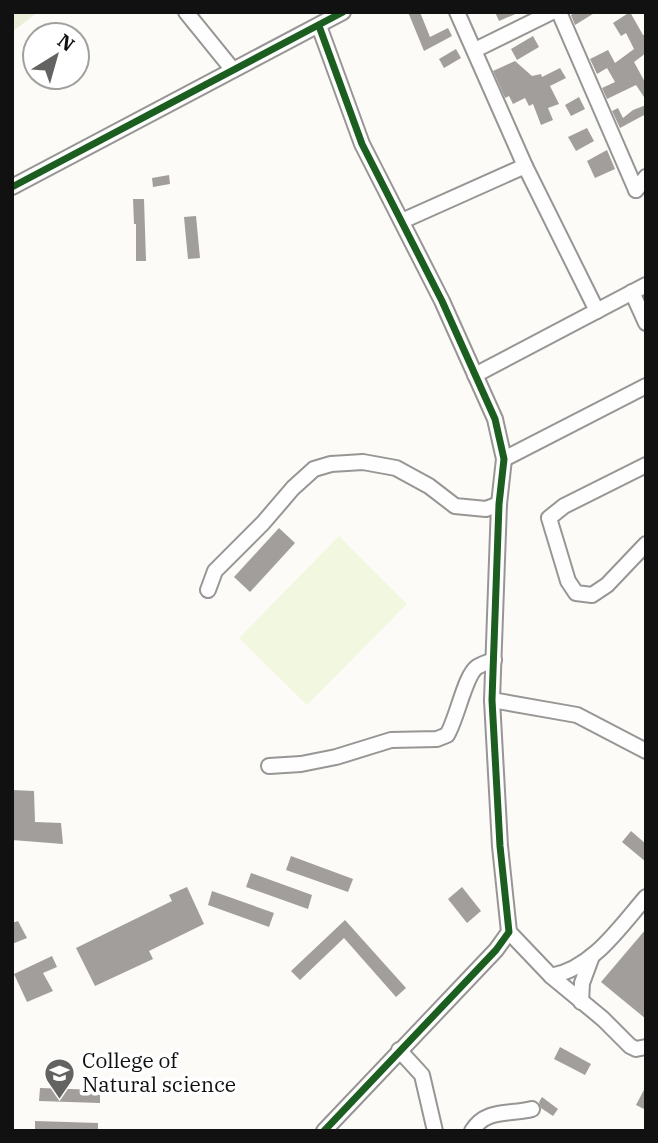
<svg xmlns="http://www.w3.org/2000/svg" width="658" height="1143" viewBox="0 0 658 1143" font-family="'IBM Plex Serif',serif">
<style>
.cemetery{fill:#ebefd9}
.pitch{fill:#f2f8df}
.building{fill:#a19e9b}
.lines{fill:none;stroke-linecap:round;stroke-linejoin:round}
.minor-casing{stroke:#979695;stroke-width:18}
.minor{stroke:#fffefe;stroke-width:14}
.cycleway-casing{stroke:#fff;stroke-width:11}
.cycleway{stroke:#1b5e20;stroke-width:7}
.labels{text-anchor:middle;stroke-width:7;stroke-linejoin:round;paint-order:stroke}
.poi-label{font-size:21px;fill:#111;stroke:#fff;text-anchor:start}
</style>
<rect width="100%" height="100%" fill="#fcfbf7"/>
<polygon class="cemetery" points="12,12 38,12 12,32"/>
<polygon class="pitch" points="339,536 407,604 307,705 239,638"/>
<g class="building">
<polygon points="408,12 420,12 430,37 448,28 452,36 424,51"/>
<polygon points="495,12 520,12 499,21"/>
<polygon points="575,12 596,12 575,25 571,15"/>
<polygon points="630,12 643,35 646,34 646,53 634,62 646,84 646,100 636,85 607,99 602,88 615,82 607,68 597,74 590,59 608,50 615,63 634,49 626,33 621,36 613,23"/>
<polygon points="533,36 539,47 517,60 511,49"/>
<polygon points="456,49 461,58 444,68 439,59"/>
<polygon points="515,61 532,76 541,74 542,77 560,68 566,78 550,86 559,104 548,108 553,120 541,125 533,104 529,106 525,98 513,104 509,96 505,98 493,71"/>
<polygon points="579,97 585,109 571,116 565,105"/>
<polygon points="646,105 646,114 620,128 612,111 618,108 623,118 633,110"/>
<polygon points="587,128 594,141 576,151 568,137"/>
<polygon points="607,150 615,169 595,178 587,161"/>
<polygon points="169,175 170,184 153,187 152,178"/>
<polygon points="133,199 144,199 146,261 136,261 136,224 134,224"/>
<polygon points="196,216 200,258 188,259 184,217"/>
<polygon points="279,528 295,543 250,592 234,577"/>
<polygon points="12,790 34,791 35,822 61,823 63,844 12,840"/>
<polygon points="631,831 646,844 646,862 622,842"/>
<polygon points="291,856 353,879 348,892 286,870"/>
<polygon points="251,873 312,895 308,909 246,887"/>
<polygon points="187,887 204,924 149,951 153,959 95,986 76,948 172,901 169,895"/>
<polygon points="462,887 481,911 467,923 448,899"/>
<polygon points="212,891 274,913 269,927 208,905"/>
<polygon points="345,920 406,988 396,997 344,938 300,980 291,971"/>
<polygon points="18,921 27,938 12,944 12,923"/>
<polygon points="646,929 646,1019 601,982"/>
<polygon points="52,956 57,967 43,973 53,991 27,1002 14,974"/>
<polygon points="560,1047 591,1064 585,1075 554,1059"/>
<polygon points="646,1086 646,1110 636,1105"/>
<polygon points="40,1088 100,1090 100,1103 39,1101"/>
<polygon points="542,1097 558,1109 553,1116 541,1108 539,1102"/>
<polygon points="35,1121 98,1123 98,1131 35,1131"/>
</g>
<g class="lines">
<defs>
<g id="minor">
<polyline points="186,12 233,70"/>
<polyline points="457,12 525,166 597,311"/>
<polyline points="559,12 636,190"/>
<polyline points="319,26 362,144 442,301 495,419 504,459 499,504 492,700 500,846 509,932 496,950 324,1131"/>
<polyline points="475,50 552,12"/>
<polyline points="12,187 343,12"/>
<polyline points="636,190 646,177"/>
<polyline points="402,221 525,166"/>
<polyline points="632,292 646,323"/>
<polyline points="475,375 646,285"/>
<polyline points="504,459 646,386"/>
<polyline points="646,465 564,506 549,518 568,581 576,593 592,595 607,585 646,544"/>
<polyline points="208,590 215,571 263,523 293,488 314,469 331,464 363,462 396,468 429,486 455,506 486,509 499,504"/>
<polyline points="492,700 577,715 646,751"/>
<path d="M269,766l32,-2 35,-7 55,-17 46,-1 10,-4c10,-16 18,-60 30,-68 5,-3 11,-5 17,-7"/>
<polyline points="509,932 551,976 603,1019 630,1046 636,1049 646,1047"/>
<path d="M551,976c41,-7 69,-49 95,-79"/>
<polyline points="581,1002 582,983 592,956"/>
<polyline points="399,1050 422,1075 435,1131"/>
<path d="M472,1131c14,-23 38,-16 60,-22"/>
</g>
</defs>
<use href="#minor" class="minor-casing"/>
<use href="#minor" class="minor"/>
<defs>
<g id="cycleway">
<polyline points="319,26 362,144 442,301 495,419 504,459 499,504 492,700 500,846 509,932 496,950 324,1131"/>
<polyline points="12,187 343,12"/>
</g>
</defs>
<use href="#cycleway" class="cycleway-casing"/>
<use href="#cycleway" class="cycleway"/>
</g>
<defs>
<symbol id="university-pin" viewBox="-11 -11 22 30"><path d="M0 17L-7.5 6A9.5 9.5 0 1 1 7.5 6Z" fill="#636362" stroke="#fff"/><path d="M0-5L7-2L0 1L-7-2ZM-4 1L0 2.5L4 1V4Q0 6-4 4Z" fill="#fff"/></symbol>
</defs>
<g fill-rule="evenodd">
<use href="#university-pin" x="42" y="1056" width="35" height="47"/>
</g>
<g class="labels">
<g class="poi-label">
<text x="82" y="1068">College of<tspan x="82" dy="24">Natural science</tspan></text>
</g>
</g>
<rect width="658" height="1143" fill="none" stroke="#111111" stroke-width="28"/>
<g transform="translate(56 56) rotate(37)"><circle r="33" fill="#ffffff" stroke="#a0a0a0" stroke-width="2"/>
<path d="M0-5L12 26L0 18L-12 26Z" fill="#636362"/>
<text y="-10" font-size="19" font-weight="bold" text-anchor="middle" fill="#111111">N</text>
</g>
</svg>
